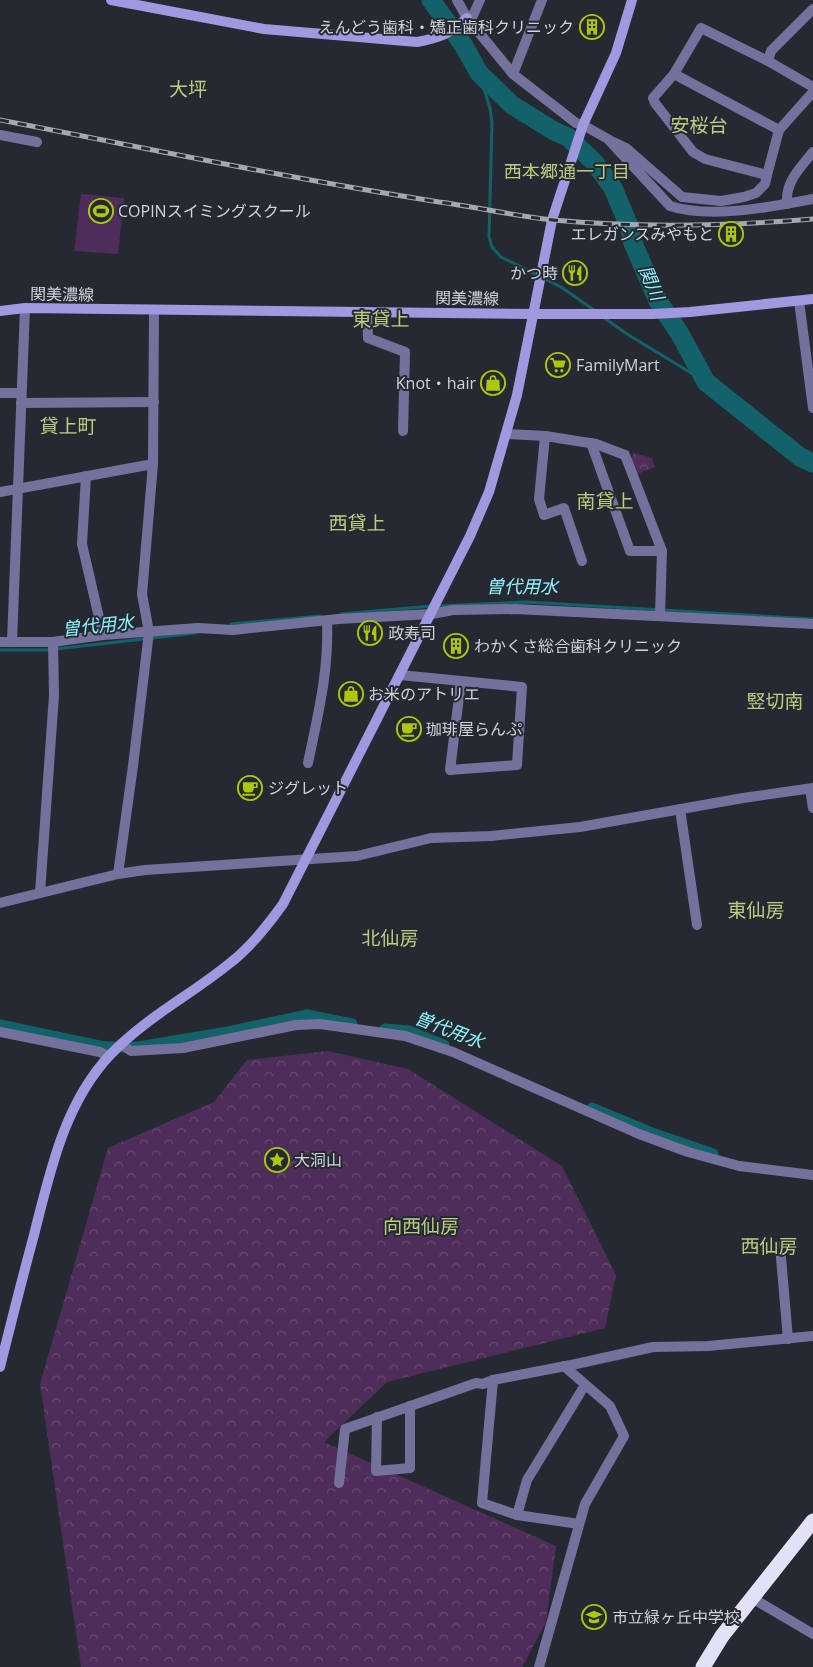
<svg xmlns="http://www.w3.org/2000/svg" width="813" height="1667" viewBox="0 0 813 1667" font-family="'Open Sans','Noto Sans JP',sans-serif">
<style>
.grass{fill:#4e2d5a}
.forest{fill:url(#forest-crowns)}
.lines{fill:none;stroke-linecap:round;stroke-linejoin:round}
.stream{stroke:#146269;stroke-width:3}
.canal{stroke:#146269;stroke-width:11}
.river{stroke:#146269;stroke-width:19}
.street{stroke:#75719d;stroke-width:10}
.secondary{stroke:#a099df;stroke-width:10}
.highway{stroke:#e3e1f7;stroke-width:15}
.rail-casing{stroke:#a5a8af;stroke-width:5}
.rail{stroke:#252a32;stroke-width:3;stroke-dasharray:9;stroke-linecap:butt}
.labels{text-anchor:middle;stroke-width:4;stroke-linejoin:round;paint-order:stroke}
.poi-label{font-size:16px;fill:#d0d3d9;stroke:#252a32;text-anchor:start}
.street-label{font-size:16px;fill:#d0d3d9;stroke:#252a32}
.neighbourhood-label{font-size:18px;fill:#bccc80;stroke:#252a32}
.water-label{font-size:18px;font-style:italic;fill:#8ef3fd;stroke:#252a32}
.quarter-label{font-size:19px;fill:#bccc80;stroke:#252a32}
</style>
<defs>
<pattern id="forest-crowns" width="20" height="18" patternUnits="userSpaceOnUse" patternTransform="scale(1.25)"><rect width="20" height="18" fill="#4e2d5a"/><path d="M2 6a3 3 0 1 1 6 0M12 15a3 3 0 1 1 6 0" fill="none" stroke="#664b71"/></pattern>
</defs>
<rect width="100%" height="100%" fill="#252a32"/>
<polygon class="grass" points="81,194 124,198 118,254 74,251"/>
<g class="forest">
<polygon points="634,453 652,458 655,467 635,475 630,461"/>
<polygon points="328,1051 408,1069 562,1166 616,1275 605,1328 387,1382 324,1442 556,1546 546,1622 522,1667 81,1667 40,1384 108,1148 214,1102 247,1060"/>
</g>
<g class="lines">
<g class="stream">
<polyline points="479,73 490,108 492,123 489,237 492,247 501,257 561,287 594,310"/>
<polyline points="603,317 627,334 706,382"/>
<polyline points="438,606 527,602 813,619"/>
<polyline points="341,614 432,606"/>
<polyline points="231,624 320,616"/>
<polyline points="0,650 47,650 196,633"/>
</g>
<g class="canal">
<polyline points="0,1025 104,1047 139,1047 228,1032 307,1015 352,1024"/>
<polyline points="385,1029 409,1031 444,1045"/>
<polyline points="592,1108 652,1133 713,1154"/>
</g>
<polyline class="river" points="431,0 464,46 479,73 512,105 554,131 568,137 595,163 613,188 629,226 633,243 658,301 680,334 706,382 800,457 813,463"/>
<g class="street">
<path d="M457,0l10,18 46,56 63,49 7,2 25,14 62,67c40,13 102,1 143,-7"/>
<polyline points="470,22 480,0"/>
<polyline points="768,61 771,51 813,9"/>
<polyline points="513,74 542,0"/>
<polyline points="674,74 779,130"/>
<polyline points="813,87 768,61 701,28 674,74 653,98 655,103 693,152 705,159 767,175 779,130 813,92"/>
<polyline points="0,135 37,142"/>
<polyline points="611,141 626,148 682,197 721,201 744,197 756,193 765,184 767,175"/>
<path d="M787,204c-2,-22 13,-36 26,-52"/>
<polyline points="799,301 813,408"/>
<polyline points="367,312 368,338 405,352 403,431"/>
<polyline points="0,393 21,393"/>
<polyline points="21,403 154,402"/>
<polyline points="507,434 545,436 539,499 544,515 564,508 582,561"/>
<polyline points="545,436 596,444 625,455 662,551 660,615"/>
<polyline points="591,443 630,551 662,551"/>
<polyline points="86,476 82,544 103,635"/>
<polyline points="0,492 153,464"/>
<polyline points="0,642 53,642 103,635 198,628 233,630 338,619 432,614 453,610 516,609 813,624"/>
<polyline points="12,642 25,308"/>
<polyline points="400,675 522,687 517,765 450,770 461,681"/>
<path d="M308,763c10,-49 21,-91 19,-142"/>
<polyline points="810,789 813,808"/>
<polyline points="680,809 697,925"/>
<polyline points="118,874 133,766 149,632 142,594 153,464 154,310"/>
<polyline points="40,893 54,695 53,642"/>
<polyline points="0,903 118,874 145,870 357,856 431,838 491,836 580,827 743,798 813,788"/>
<polyline points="0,1032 100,1052 108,1056"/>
<polyline points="121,1044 131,1051 183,1048 296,1025 320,1024 405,1036 453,1052 639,1134 688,1152 739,1166 813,1175"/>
<polyline points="780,1246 788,1339"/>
<polyline points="493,1380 482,1503 517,1515 579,1524"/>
<polyline points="377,1417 376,1471 410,1468 410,1406"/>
<polyline points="339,1483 345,1429 476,1383 483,1384 493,1380 576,1364 653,1347 708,1346 813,1336"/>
<polyline points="517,1515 527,1480 585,1385"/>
<polyline points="752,1598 813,1634"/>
<polyline points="539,1667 585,1504 624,1436 610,1406 564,1366"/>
</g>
<g class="secondary">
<path d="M111,0l153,29 153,13c22,-4 33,-8 50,-24"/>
<polyline points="0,311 25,308 534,314 653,314 690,312 813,299"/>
<path d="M0,1367c11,-44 22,-88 34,-132 16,-63 30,-131 76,-180 35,-37 81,-60 120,-92 21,-16 38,-38 53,-59l187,-368 19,-44 28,-97 35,-175 31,-95 33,-72 16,-53"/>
</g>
<polyline class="highway" points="703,1667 722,1636 813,1521"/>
<defs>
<path id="rail" d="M0,120c146,28 292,59 439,82 38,5 76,14 114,18 86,8 174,6 260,-1"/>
</defs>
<use href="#rail" class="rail-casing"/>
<use href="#rail" class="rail"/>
</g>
<defs>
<symbol id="building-ring" viewBox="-11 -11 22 22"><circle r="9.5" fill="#252a32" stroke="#aec60b" stroke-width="1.5"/><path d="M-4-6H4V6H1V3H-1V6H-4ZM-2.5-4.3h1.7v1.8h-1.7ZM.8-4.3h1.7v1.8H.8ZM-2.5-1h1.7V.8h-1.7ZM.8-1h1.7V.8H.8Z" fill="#aec60b"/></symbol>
<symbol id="stadium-ring" viewBox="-11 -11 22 22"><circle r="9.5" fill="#252a32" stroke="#aec60b" stroke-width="1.5"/><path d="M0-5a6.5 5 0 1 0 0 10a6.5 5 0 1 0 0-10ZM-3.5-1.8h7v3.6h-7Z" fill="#aec60b"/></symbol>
<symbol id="restaurant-ring" viewBox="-11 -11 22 22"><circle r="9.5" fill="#252a32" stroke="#aec60b" stroke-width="1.5"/><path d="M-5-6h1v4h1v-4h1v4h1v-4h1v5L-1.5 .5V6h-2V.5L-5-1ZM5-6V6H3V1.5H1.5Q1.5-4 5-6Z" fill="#aec60b"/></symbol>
<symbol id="supermarket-ring" viewBox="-11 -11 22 22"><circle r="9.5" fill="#252a32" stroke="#aec60b" stroke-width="1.5"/><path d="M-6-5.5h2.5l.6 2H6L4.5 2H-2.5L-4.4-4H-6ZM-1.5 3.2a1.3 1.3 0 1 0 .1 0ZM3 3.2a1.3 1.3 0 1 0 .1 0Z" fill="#aec60b"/></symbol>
<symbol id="shop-ring" viewBox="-11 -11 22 22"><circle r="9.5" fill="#252a32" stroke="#aec60b" stroke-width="1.5"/><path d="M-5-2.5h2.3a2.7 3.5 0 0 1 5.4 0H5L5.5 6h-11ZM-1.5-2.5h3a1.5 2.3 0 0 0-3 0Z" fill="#aec60b"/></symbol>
<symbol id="cafe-ring" viewBox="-11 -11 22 22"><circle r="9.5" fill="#252a32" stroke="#aec60b" stroke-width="1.5"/><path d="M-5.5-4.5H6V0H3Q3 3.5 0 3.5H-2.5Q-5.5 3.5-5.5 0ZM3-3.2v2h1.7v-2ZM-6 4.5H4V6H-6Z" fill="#aec60b"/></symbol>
<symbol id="sight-ring" viewBox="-11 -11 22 22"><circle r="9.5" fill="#252a32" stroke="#aec60b" stroke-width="1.5"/><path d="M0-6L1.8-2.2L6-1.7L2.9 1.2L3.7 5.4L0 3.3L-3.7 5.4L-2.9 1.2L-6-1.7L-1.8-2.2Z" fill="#aec60b"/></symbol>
<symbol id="school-ring" viewBox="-11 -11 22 22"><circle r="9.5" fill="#252a32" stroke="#aec60b" stroke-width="1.5"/><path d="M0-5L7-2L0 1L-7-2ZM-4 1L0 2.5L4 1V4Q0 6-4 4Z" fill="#aec60b"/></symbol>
</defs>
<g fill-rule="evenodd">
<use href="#building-ring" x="578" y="13" width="28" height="28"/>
<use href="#stadium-ring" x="87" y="197" width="28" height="28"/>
<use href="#building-ring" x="717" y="220" width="28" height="28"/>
<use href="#restaurant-ring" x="561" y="259" width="28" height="28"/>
<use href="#supermarket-ring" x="544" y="351" width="28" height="28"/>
<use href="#shop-ring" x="479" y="369" width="28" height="28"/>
<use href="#restaurant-ring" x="356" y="619" width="28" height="28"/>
<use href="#building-ring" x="442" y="632" width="28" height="28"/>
<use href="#shop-ring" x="337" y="680" width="28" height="28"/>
<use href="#cafe-ring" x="395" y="715" width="28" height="28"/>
<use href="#cafe-ring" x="236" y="774" width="28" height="28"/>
<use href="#sight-ring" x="263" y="1146" width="28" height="28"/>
<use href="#school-ring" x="580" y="1603" width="28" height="28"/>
</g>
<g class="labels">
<g class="poi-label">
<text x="574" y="33" text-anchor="end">えんどう歯科・矯正歯科クリニック</text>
<text x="118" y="217">COPINスイミングスクール</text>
<text x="714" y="240" text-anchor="end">エレガンスみやもと</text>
<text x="558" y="279" text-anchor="end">かつ時</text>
<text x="576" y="371">FamilyMart</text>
<text x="476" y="389" text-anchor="end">Knot・hair</text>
<text x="388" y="639">政寿司</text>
<text x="474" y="652">わかくさ総合歯科クリニック</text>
<text x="368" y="700">お米のアトリエ</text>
<text x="426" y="735">珈琲屋らんぷ</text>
<text x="268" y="794">ジグレット</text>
<text x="294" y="1166">大洞山</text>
<text x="612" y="1623">市立緑ヶ丘中学校</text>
</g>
<g class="street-label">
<text transform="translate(62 294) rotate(1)" y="6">関美濃線</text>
<text transform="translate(467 298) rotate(1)" y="6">関美濃線</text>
</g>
<g class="neighbourhood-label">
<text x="567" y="178">西本郷通一丁目</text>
</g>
<g class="water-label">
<text transform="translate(651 283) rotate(67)" y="6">関川</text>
<text x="522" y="593">曽代用水</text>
<text transform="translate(98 626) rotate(-6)" y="6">曽代用水</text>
<text transform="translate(449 1030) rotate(21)" y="6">曽代用水</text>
</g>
<g class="quarter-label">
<text x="188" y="96">大坪</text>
<text x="699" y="132">安桜台</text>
<text x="381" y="326">東貸上</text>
<text x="68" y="433">貸上町</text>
<text x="605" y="508">南貸上</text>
<text x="357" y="530">西貸上</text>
<text x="775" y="708">竪切南</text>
<text x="756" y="917">東仙房</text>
<text x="390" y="945">北仙房</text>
<text x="421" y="1233">向西仙房</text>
<text x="769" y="1253">西仙房</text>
</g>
</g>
</svg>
